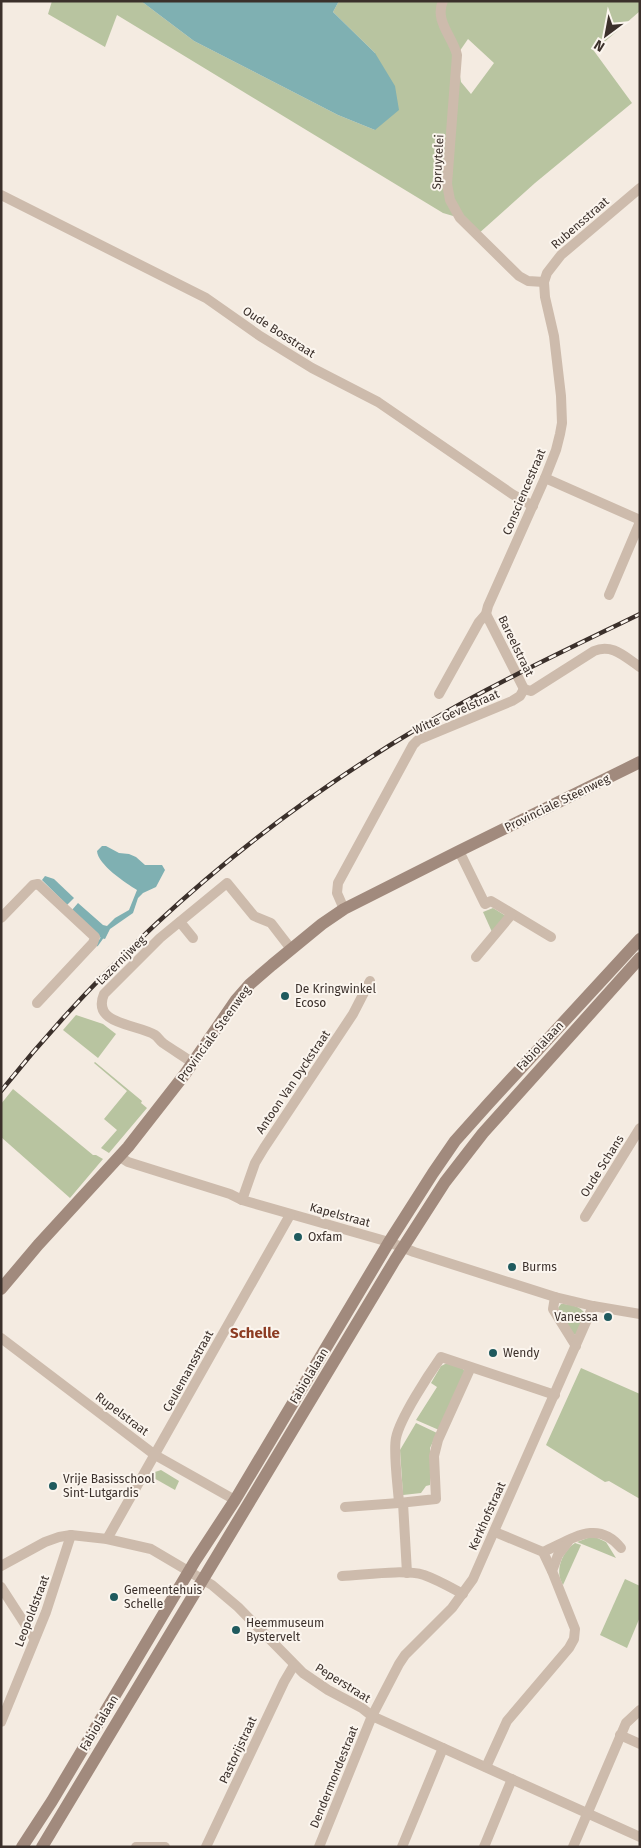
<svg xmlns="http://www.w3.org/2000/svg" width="641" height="1848" viewBox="0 0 641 1848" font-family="'Fira Sans',sans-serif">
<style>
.green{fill:#b8c4a0;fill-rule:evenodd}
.water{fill:#7fb0b2}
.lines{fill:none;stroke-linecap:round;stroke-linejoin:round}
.stream{stroke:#7fb0b2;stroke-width:2.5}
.street{stroke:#cdbbac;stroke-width:10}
.secondary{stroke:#a18a7d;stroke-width:12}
.rail-casing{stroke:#3b302b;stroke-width:4.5}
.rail{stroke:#fbf5ee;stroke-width:2.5;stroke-dasharray:8;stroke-linecap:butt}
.poi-dot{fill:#1f5a5e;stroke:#fbf5ee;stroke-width:2}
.labels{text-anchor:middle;stroke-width:4;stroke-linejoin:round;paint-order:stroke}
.street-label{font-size:12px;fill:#3b302b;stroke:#fbf5ee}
.poi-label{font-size:12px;fill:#3b302b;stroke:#fbf5ee;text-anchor:start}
.quarter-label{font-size:15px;font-weight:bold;fill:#8c3b22;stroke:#fbf5ee}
</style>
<rect width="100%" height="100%" fill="#f4ebe1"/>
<g class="green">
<path d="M52,1h89l53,40 144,74 37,15v-77l-42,-41 6,-11h301v10l-46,40 38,52 -97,80 -58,52 -17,-17 -17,-5 -326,-198 -12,32 -57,-33zM468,39l26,24 -23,31 -10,-12 -3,-17 -1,-10z"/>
<polygon points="493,908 506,916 492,932 483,912"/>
<polygon points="76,1015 103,1024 116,1034 98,1058 63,1030"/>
<polygon points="95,1062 142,1101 141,1103 147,1108 109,1153 101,1148 117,1130 104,1119 127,1091 94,1063"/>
<polygon points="13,1089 93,1155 96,1155 103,1159 70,1198 1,1137 1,1104"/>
<path d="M561,1304c8,0 20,2 24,10l-9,20 -3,1 -15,-27z"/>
<polygon points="447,1363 463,1369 465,1372 439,1430 416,1420 437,1387 431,1383 441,1366"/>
<polygon points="581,1368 640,1394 640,1499 609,1481 605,1482 546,1445"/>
<polygon points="416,1423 437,1433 430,1448 430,1485 426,1486 421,1493 403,1495 400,1450"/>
<polygon points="161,1470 179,1481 175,1490 152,1477 155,1472"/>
<polygon points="593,1536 606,1542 616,1558 577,1542"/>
<path d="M575,1543l6,2 -18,40c-9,-14 -1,-33 12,-42z"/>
<polygon points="625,1579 640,1586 640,1617 627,1648 600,1635"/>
</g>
<g class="water">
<polygon points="141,1 339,1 333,12 375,53 395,86 399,110 375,130 338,115 194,41"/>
<path d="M102,846h4l13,7 10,1 7,3 9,8h17l3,5 -9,17 -13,6 -5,5 -5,15 -23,16 -5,10 -4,-1 -29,-28 6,-7 25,22 4,1 8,-8 14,-8 8,-20c-11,-7 -39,-25 -40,-39z"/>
<polygon points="45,876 54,879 74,898 67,905 42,880"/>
</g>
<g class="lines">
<polyline class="stream" points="97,945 102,938"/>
<g class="street">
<path d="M443,1c-9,20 10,36 14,54l-10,129 3,16 10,18 59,58 9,5 16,1"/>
<polyline points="1,195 206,298 260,336 312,368 378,402 512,494 533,506"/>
<polyline points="545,478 640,520"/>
<polyline points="609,595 640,522"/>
<polyline points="486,614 524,689"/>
<path d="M524,689l7,2 63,-40c18,-8 31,6 46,16"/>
<polyline points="439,694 479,622 486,614 488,606 545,478 556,450 560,434 562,423 561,396 554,336 545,297 544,282 547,273 561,255 640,188"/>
<polyline points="459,851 485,904 491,901 551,937"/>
<polyline points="344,909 337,893 338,883 413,745 418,740 512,701 520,696 524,689"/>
<polyline points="1,918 33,885 38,884 95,937 93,943 37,1003"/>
<polyline points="180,922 193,938"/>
<polyline points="476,957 512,914"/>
<path d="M193,1063c-10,-7 -20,-13 -30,-20 -3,-2 -5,-6 -8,-8 -17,-11 -64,-10 -51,-41l56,-56 67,-55 27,33 17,7 20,26"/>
<polyline points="120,1157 128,1162 230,1194 242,1200 389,1242 414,1252 555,1297 593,1306 640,1314"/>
<polyline points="242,1200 255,1163 264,1148 353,1014 370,981"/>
<polyline points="585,1217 640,1128"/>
<polyline points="555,1297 553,1309 576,1346"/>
<polyline points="1,1338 155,1455 235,1500"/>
<path d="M471,1367l-33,73 -4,16 2,43 -37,4c-1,-16 -6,-51 -3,-65 4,-20 33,-64 45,-81l114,38"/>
<polyline points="403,1503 407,1573"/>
<polyline points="345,1507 399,1503"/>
<polyline points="107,1539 290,1215"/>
<path d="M543,1552c28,-12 54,-34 78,-4"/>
<polyline points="1,1566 45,1542 59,1537 71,1535 107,1539 151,1549 212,1585 238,1607 303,1673 328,1690 362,1708 372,1716 640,1837"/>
<polyline points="552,1571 558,1555 568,1542"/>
<path d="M342,1576c23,-1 61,-7 82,-1 14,5 26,12 39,19"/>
<polyline points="1,1587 34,1638"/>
<polyline points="1,1722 46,1612 71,1535"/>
<polyline points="620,1735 640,1744"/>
<polyline points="486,1767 507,1721 569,1648 574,1639 575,1629 552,1571 543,1552 495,1532"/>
<polyline points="136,1847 165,1847"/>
<polyline points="206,1847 284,1682 294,1665"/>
<polyline points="319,1847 372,1716 399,1664 405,1655 452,1608 473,1579 593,1306"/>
<polyline points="402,1847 443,1748"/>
<polyline points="484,1847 512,1779"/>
<polyline points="573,1847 626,1723 640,1710"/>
</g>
<g class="secondary">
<polyline points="1,1289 38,1245 128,1147 185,1074 236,1000 250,984 272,965 322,924 344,909 459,851 640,762"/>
<polyline points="22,1847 52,1801 195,1561 235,1500 389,1242 433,1173 455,1141 489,1103 640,939"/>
<polyline points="42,1847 395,1260 445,1182 483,1133 640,958"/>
</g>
<defs>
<path id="rail" d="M1,1091c117,-146 258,-269 419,-364 71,-42 146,-77 220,-113"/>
</defs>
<use href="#rail" class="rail-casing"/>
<use href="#rail" class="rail"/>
</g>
<g class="poi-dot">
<circle cx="285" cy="996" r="5"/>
<circle cx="298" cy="1237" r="5"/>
<circle cx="512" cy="1267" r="5"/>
<circle cx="608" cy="1317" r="5"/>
<circle cx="493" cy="1353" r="5"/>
<circle cx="53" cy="1486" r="5"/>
<circle cx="114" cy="1597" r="5"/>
<circle cx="236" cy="1630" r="5"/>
</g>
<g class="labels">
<g class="street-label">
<text transform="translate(438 162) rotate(-87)" y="4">Spruytelei</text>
<text transform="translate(580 223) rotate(-41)" y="4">Rubensstraat</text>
<text transform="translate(279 332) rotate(33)" y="4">Oude Bosstraat</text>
<text transform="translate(524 492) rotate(-67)" y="4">Consciencestraat</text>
<text transform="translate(516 646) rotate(64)" y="4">Bareelstraat</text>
<text transform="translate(456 712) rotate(-24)" y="4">Witte Gevelstraat</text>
<text transform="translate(557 803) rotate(-26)" y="4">Provinciale Steenweg</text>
<text transform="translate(121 960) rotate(-45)" y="4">Lazernijweg</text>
<text transform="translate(214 1034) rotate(-54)" y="4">Provinciale Steenweg</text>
<text transform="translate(540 1046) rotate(-47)" y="4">Fabiolalaan</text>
<text transform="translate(293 1082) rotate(-56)" y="4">Antoon Van Dyckstraat</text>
<text transform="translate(602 1166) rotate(-58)" y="4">Oude Schans</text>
<text transform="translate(340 1215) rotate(15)" y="4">Kapelstraat</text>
<text transform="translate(188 1371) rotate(-61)" y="4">Ceulemansstraat</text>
<text transform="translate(309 1376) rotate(-59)" y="4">Fabiolalaan</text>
<text transform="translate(122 1414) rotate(37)" y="4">Rupelstraat</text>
<text transform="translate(487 1516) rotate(-66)" y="4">Kerkhofstraat</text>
<text transform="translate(32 1611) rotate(-69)" y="4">Leopoldstraat</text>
<text transform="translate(343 1683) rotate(32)" y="4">Peperstraat</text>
<text transform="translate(99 1723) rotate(-59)" y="4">Fabiolalaan</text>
<text transform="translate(238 1750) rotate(-65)" y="4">Pastorijstraat</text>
<text transform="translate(334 1777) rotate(-68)" y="4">Dendermondestraat</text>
</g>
<g class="poi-label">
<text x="295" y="993">De Kringwinkel<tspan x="295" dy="14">Ecoso</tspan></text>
<text x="308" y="1241">Oxfam</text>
<text x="522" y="1271">Burms</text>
<text x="598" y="1321" text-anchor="end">Vanessa</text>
<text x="503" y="1357">Wendy</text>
<text x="63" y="1483">Vrije Basisschool<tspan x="63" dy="14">Sint-Lutgardis</tspan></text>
<text x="124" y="1594">Gemeentehuis<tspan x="124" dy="14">Schelle</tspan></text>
<text x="246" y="1627">Heemmuseum<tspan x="246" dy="14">Bystervelt</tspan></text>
</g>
<g class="quarter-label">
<text x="255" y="1338">Schelle</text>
</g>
</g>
<rect width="641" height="1848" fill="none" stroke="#3b302b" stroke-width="5"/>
<g transform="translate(606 35) rotate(212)" stroke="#fbf5ee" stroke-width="4" paint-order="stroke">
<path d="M0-4L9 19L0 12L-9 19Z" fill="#3b302b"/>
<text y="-8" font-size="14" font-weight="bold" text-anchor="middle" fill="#3b302b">N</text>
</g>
</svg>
